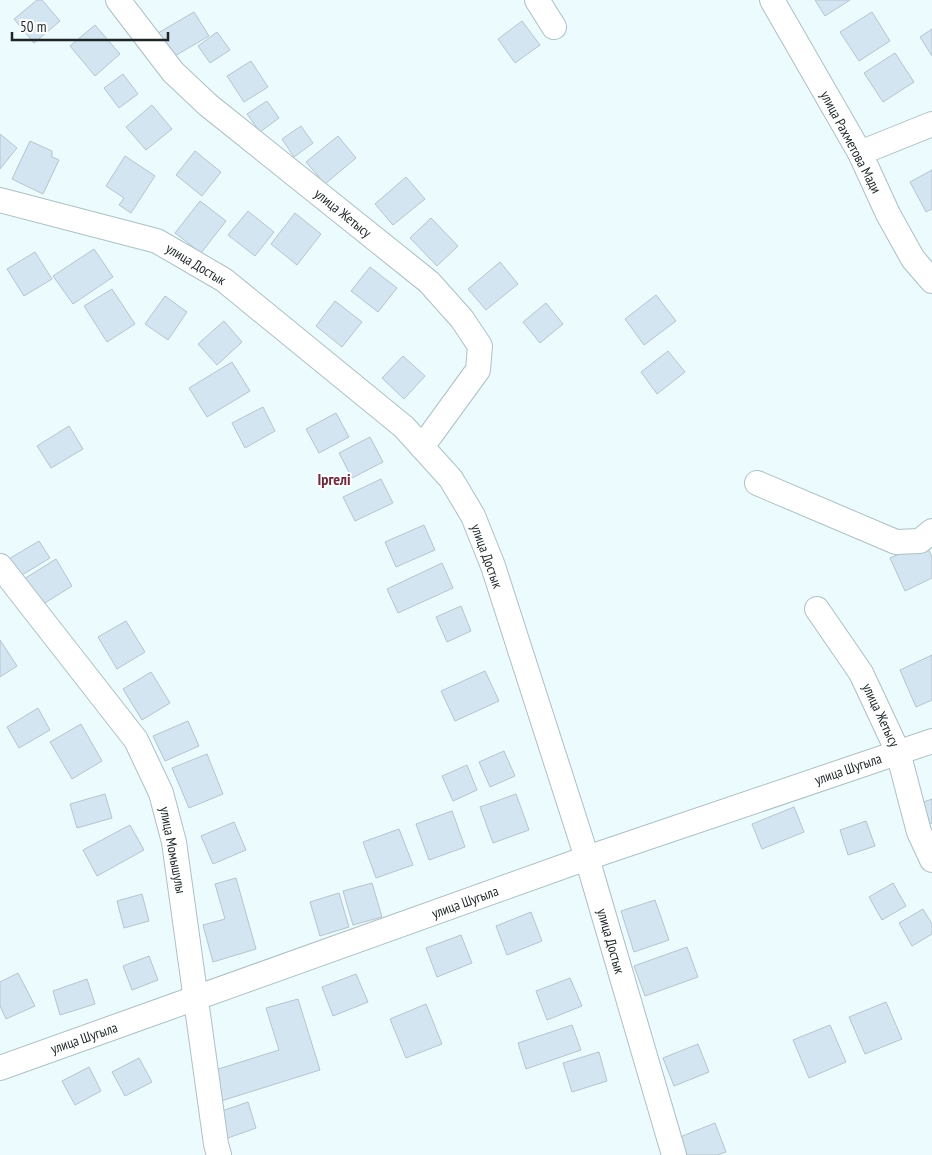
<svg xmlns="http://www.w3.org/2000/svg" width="932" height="1155" viewBox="0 0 932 1155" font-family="'PT Sans Narrow',sans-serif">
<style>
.building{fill:#d4e5f2;stroke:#b6c4cf}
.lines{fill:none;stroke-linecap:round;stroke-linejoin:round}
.minor-casing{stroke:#adc0c3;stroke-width:26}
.minor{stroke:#fff;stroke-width:24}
.labels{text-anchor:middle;stroke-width:4;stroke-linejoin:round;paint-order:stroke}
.street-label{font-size:14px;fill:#1d2526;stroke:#fff}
.quarter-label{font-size:16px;font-weight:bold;fill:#6f2a3c;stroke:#fff}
</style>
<rect width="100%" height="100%" fill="#ebfbfe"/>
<g class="building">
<polygon points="37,0 42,0 60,21 34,43 14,19"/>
<polygon points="815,0 850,0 825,16"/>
<polygon points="194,12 209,36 173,57 158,33"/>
<polygon points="872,12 890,41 859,61 840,32"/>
<polygon points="522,21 540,45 515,63 498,39"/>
<polygon points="95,25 120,54 95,76 70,46"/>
<polygon points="932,29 932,56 920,37"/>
<polygon points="217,32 230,50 210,63 198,46"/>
<polygon points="895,53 914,82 883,102 864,73"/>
<polygon points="251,61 268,87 244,102 227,76"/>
<polygon points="123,74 138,94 119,108 104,88"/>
<polygon points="267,101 279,118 260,132 247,114"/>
<polygon points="152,105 172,129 146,150 126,127"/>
<polygon points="301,126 313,143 294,157 282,139"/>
<polygon points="0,134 17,148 0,169"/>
<polygon points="338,136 356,158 325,184 306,162"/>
<polygon points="30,141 52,151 52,157 59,160 43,194 12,179"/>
<polygon points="195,151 221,172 202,196 176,175"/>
<polygon points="125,156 155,176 131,213 119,205 124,198 106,186"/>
<polygon points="932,170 932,209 926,212 910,182"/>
<polygon points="406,177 425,199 393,225 375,204"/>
<polygon points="200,201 226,221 201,253 175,233"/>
<polygon points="248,211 274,232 255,256 228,235"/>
<polygon points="295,213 321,234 297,265 271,244"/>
<polygon points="431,218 458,246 437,266 410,238"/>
<polygon points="94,249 113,277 73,304 53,276"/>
<polygon points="35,252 52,279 24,296 7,269"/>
<polygon points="500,262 518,284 486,310 468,289"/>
<polygon points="370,267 397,288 378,312 351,291"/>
<polygon points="112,289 135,324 107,342 84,306"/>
<polygon points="656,295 676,321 644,345 625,319"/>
<polygon points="165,296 187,312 168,340 145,324"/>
<polygon points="335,301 362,322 342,347 316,326"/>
<polygon points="546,303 563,324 540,343 523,322"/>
<polygon points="224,321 242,342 217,365 198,344"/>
<polygon points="668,351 685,372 657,394 641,372"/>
<polygon points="403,356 425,376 404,399 382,378"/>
<polygon points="232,362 250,391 207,417 189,388"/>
<polygon points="263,407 275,431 245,448 232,423"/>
<polygon points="336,413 349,437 319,453 306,429"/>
<polygon points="69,426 83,449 51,468 37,446"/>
<polygon points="370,437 383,462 352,478 339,453"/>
<polygon points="381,479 393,503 355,521 343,497"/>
<polygon points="424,525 435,550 396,567 385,542"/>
<polygon points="39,541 50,558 17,578 7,560"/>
<polygon points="925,542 932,557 932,578 905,591 890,558"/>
<polygon points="56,559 72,586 40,606 24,579"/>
<polygon points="442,563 453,588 398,613 387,589"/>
<polygon points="461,606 471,631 447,642 436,617"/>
<polygon points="126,621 145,652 117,669 98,637"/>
<polygon points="0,640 17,666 0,677"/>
<polygon points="932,655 932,700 916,707 900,670"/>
<polygon points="485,671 499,701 455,721 441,691"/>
<polygon points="151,672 170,703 142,720 123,689"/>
<polygon points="38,708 50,730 19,748 7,727"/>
<polygon points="188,721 199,746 165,761 153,736"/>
<polygon points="81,724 102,761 72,779 50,742"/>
<polygon points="504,751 515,776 490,787 479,762"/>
<polygon points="207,754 223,794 189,808 172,768"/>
<polygon points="467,765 477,790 453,801 442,776"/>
<polygon points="105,794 112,818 77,828 70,804"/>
<polygon points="516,794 529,830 493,843 480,807"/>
<polygon points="932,799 932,823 922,826 915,805"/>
<polygon points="794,807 804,832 762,849 752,824"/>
<polygon points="452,811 465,847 429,860 416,824"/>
<polygon points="866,821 875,846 848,855 840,830"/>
<polygon points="234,822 246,850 213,864 201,836"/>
<polygon points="130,825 144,850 97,876 83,850"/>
<polygon points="399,829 413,865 376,878 363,842"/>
<polygon points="236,878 256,949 213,962 203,925 225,919 215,884"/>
<polygon points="372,883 382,917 353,925 343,891"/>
<polygon points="893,883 906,906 882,920 869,897"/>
<polygon points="339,893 349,927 320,936 310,902"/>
<polygon points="142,894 149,921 124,928 117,901"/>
<polygon points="655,900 669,940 634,952 621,911"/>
<polygon points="923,909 932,924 932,934 912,946 899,923"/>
<polygon points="531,912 542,941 507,955 496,926"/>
<polygon points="461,935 472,963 437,977 426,948"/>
<polygon points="687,947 698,977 645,996 634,966"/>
<polygon points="149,956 158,980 132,990 123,966"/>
<polygon points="18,973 35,1006 6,1019 0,1006 0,982"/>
<polygon points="356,974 368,1002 333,1016 322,987"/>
<polygon points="570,978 582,1006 547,1020 536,991"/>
<polygon points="87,979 95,1004 60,1015 53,991"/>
<polygon points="298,999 320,1070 221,1101 212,1071 279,1050 266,1008"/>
<polygon points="886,1002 902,1039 865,1054 849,1017"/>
<polygon points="426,1004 442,1044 406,1058 390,1019"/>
<polygon points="572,1025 581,1050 526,1069 518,1043"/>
<polygon points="830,1025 846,1062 809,1078 793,1040"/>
<polygon points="698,1044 709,1072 674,1086 663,1058"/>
<polygon points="599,1052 607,1081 572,1092 563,1063"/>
<polygon points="139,1058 152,1082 125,1096 112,1072"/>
<polygon points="89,1067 101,1091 75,1105 62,1081"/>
<polygon points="248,1102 256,1128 228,1138 219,1112"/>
<polygon points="715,1123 726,1152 717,1155 687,1155 680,1137"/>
</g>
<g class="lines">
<defs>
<g id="minor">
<polyline points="118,0 173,72 208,105 429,282 462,319 480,346 478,370 422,447"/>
<polyline points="537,0 554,27"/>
<polyline points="772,0 860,153 888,214 913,259 932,281"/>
<polyline points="860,153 932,124"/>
<polyline points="0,200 157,241 224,280 404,427 451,479 473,516 493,566 587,858 674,1155"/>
<polyline points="757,483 896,542 920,541 932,531"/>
<polyline points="0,566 136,740 161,793 174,842 216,1144 219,1155"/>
<polyline points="817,609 861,673 898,752 919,832 932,860"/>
<polyline points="0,1068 587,858 932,741"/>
</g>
</defs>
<use href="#minor" class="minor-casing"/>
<use href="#minor" class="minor"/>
</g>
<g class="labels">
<g class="street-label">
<text transform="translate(851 142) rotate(62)" y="5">улица Рахметова Мади</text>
<text transform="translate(343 213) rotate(39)" y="5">улица Жетысу</text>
<text transform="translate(196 264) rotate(31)" y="5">улица Достык</text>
<text transform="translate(487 556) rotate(70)" y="5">улица Достык</text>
<text transform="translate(881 715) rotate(65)" y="5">улица Жетысу</text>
<text transform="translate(848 769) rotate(-19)" y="5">улица Шугыла</text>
<text transform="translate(173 850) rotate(79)" y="5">улица Момышулы</text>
<text transform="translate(465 902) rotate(-20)" y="5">улица Шугыла</text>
<text transform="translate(611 941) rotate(74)" y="5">улица Достык</text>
<text transform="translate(84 1038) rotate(-19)" y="5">улица Шугыла</text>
</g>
<g class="quarter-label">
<text x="334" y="485">Іргелі</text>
</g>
</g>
<path d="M12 32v8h156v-8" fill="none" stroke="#1d2526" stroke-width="2.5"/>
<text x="20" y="32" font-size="15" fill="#1d2526" stroke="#ffffff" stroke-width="4" paint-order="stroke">50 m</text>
</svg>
